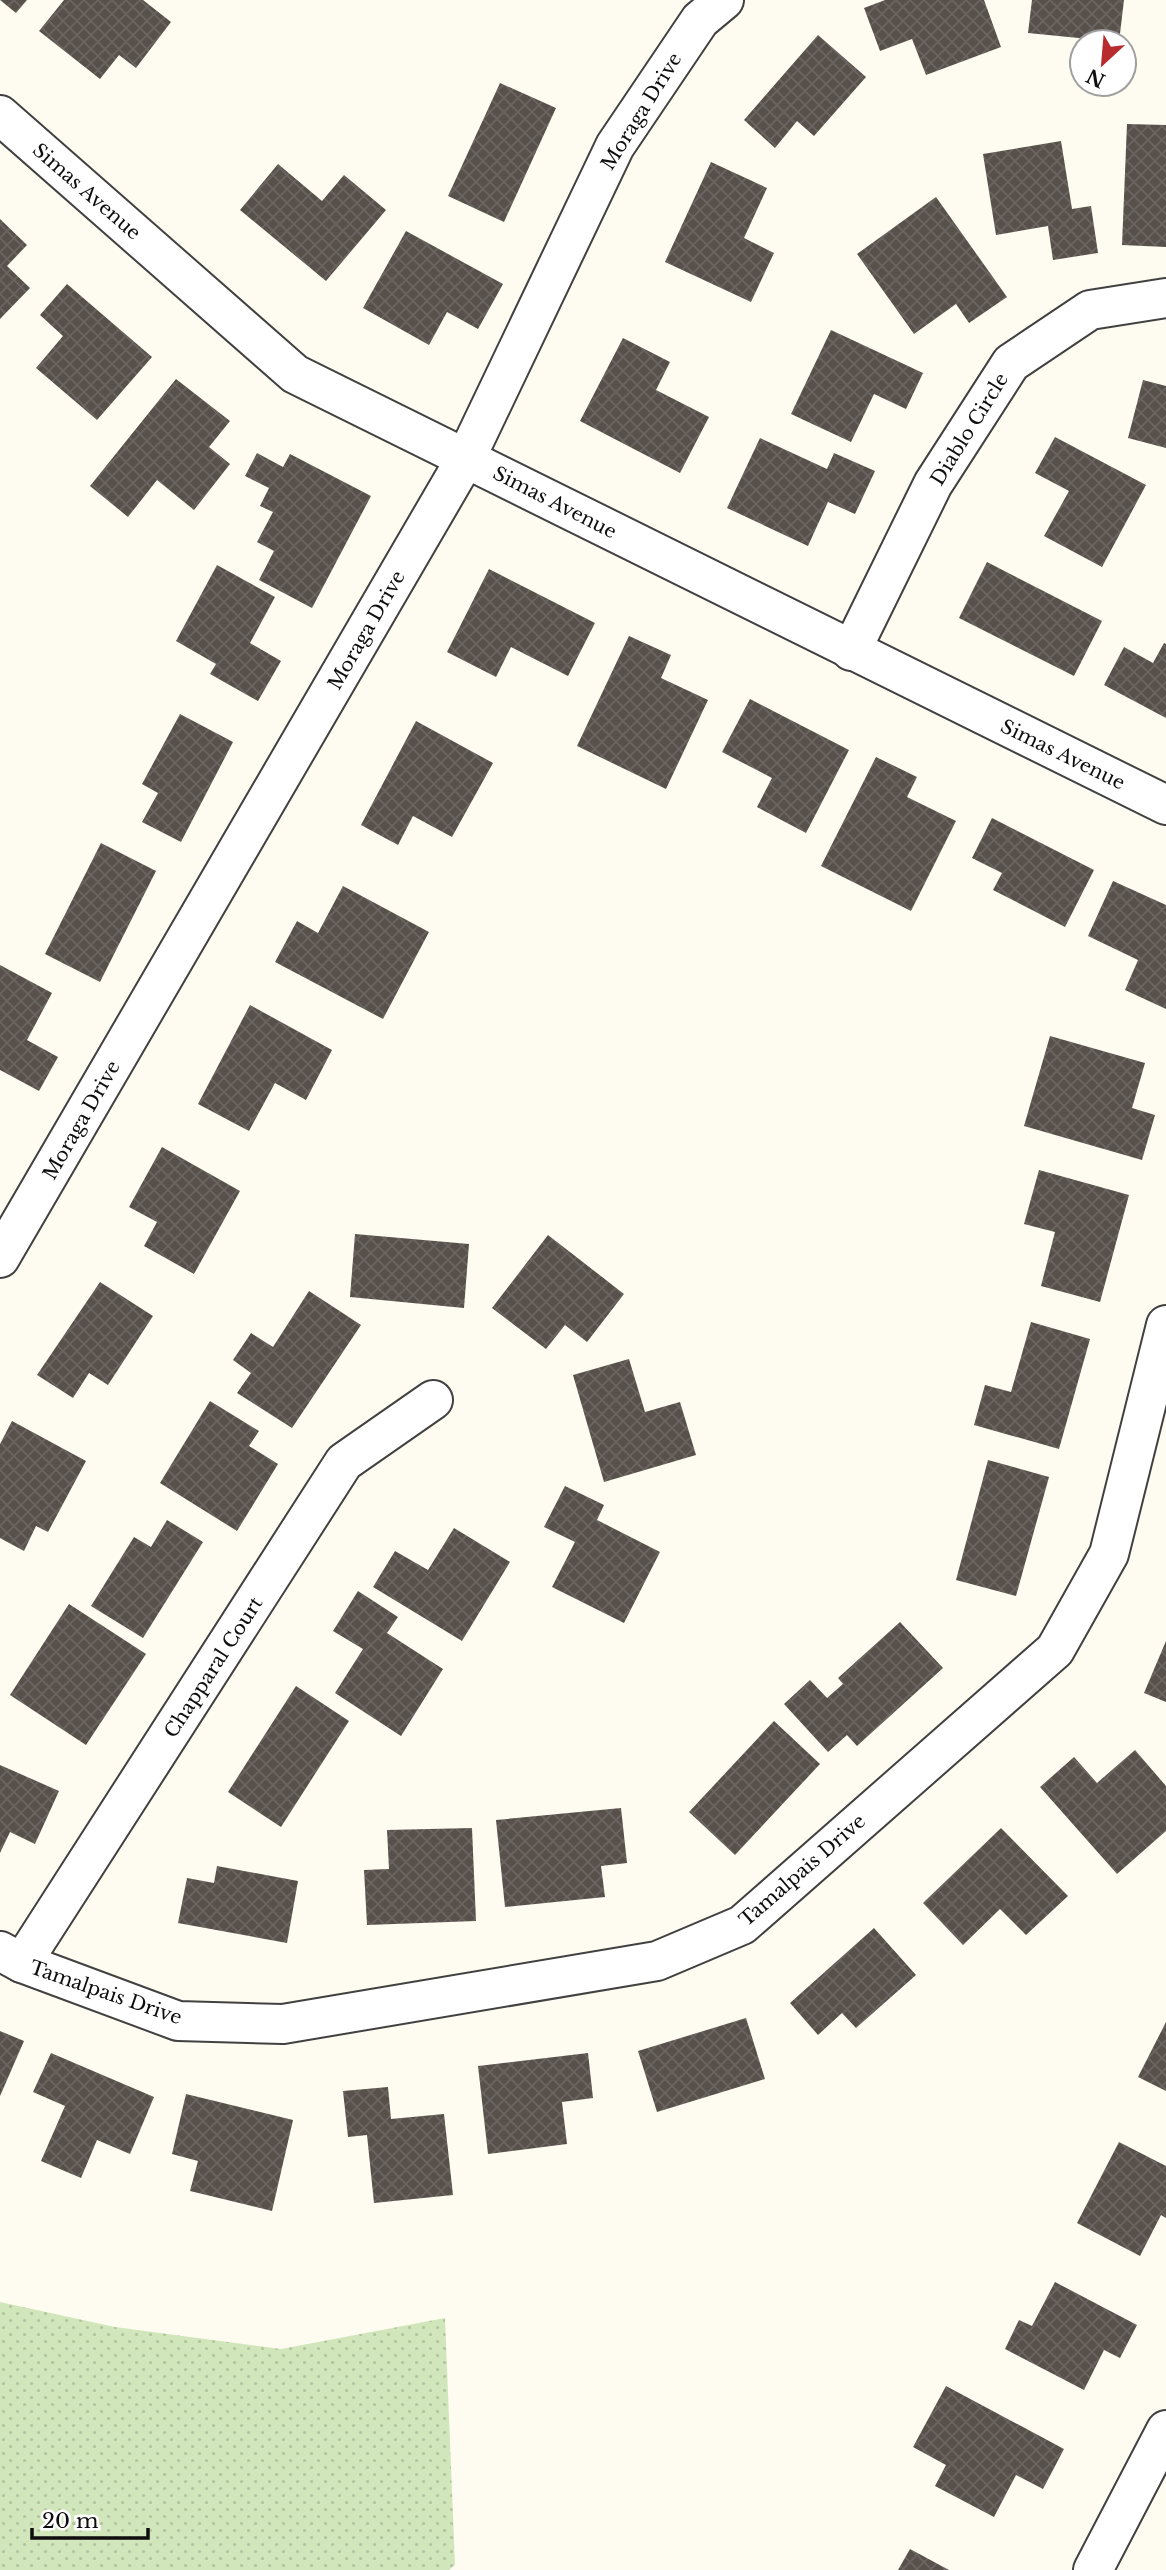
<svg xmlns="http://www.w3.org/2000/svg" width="1166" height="2570" viewBox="0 0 1166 2570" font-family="'Libre Baskerville',serif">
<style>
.grass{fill:url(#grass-dots)}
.building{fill:url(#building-cross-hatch)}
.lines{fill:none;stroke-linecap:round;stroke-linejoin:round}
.minor-casing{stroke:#414141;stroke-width:42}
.tertiary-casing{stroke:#414141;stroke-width:42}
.minor{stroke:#fff;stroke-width:38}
.tertiary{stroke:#fff;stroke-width:38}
.labels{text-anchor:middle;stroke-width:7;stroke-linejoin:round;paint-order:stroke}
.street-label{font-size:19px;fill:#0e0e0e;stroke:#fff}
</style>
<defs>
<pattern id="grass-dots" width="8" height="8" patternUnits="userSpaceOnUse" patternTransform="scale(1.75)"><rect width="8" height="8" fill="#d1e7bb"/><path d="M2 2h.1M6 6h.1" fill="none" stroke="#b2c5a0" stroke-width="1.8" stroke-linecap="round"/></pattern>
<pattern id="building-cross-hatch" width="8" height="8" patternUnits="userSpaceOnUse" patternTransform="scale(1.75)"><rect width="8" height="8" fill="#57504b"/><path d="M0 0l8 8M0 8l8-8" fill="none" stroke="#6a6561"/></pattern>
</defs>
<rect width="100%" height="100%" fill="#fefcf0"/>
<polygon class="grass" points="0,2302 115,2327 281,2349 445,2318 455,2565 449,2570 0,2570"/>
<g class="building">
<polygon points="0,0 27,0 16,13"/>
<polygon points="64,0 143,0 171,22 136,68 119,55 100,79 39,31"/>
<polygon points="885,0 984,0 1001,47 926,75 912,39 880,51 864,8"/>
<polygon points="1032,0 1124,0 1119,42 1028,33"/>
<polygon points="818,35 866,77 814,136 797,121 775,148 744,120"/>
<polygon points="500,83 556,108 504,222 448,196"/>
<polygon points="1127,124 1166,125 1166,247 1122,245"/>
<polygon points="1061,141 1072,209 1091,206 1098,253 1053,260 1048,226 996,235 983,154"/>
<polygon points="711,162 767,188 744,238 774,253 751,302 665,262"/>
<polygon points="278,164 322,201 344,175 386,210 326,281 240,210"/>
<polygon points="936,197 1007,297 969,323 956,304 914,334 857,254"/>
<polygon points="0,219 27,245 7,266 30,288 0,319"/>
<polygon points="406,231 503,284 478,329 447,312 429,345 363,308"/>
<polygon points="67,284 152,357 97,420 36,368 63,336 40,315"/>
<polygon points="831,330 923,373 906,409 874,394 851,442 791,414"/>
<polygon points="623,338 670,362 656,390 709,417 680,473 580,421"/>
<polygon points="176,379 230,421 209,447 230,464 194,510 157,480 128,517 90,486"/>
<polygon points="1143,380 1166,386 1166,448 1128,438"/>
<polygon points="1055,437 1146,485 1102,567 1044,536 1069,491 1035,473"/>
<polygon points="760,438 827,469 834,453 875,471 855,514 828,502 808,546 727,508"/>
<polygon points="257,453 283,467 290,454 371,496 312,608 259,580 274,551 257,542 273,512 260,506 269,488 245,476"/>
<polygon points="987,562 1102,621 1074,676 959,618"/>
<polygon points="217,565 275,597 250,643 281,661 258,701 210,674 216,664 176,641"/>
<polygon points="489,569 595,623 568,676 511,647 496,677 447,652"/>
<polygon points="629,636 671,655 661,678 708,700 666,789 577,746"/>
<polygon points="1164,643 1166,644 1166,718 1104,685 1124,647 1153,663"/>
<polygon points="750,699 849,750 806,833 757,807 772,778 722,752"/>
<polygon points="180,714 233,742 181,842 142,822 158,793 142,784"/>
<polygon points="416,721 493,763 452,837 413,816 398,845 361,825"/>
<polygon points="876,757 917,777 907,797 956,821 911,911 821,866"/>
<polygon points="992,818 1094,870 1065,927 993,890 1002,873 972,858"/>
<polygon points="101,843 156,871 100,982 45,954"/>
<polygon points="1113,881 1166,905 1166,1009 1125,990 1138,960 1088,936"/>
<polygon points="343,886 429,932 383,1019 275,962 297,921 318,933"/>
<polygon points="0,965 52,993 27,1040 58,1057 39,1091 0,1070"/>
<polygon points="250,1005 332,1050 306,1100 275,1083 249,1131 198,1104"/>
<polygon points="1050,1036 1145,1063 1132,1108 1155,1115 1142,1160 1024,1126"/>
<polygon points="162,1147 240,1191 194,1274 144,1246 157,1222 129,1207"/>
<polygon points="1039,1170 1129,1195 1100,1302 1041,1286 1055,1232 1024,1224"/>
<polygon points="355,1234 469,1244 464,1308 350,1297"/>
<polygon points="548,1235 624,1294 587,1342 565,1325 546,1349 492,1308"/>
<polygon points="100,1282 153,1316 108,1385 89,1373 73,1398 37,1375"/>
<polygon points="309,1291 361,1325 292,1428 237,1393 251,1373 233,1360 251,1333 273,1347"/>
<polygon points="1031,1322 1090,1339 1059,1449 974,1425 985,1385 1011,1392"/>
<polygon points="629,1359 645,1412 680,1402 696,1455 604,1482 573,1375"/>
<polygon points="210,1401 259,1431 249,1446 278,1464 237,1531 160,1483"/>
<polygon points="12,1421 86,1461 48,1532 36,1526 24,1551 0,1538 0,1444"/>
<polygon points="988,1460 1049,1477 1016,1596 956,1580"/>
<polygon points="565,1486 604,1505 597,1520 660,1552 624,1623 552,1587 575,1542 544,1527"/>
<polygon points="167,1520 203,1542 143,1638 91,1606 134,1537 151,1547"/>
<polygon points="454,1528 510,1562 462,1641 373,1587 395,1551 428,1570"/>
<polygon points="358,1591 398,1617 387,1633 443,1669 401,1736 335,1693 363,1649 333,1631"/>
<polygon points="69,1604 146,1654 86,1745 10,1695"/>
<polygon points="900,1622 943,1668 857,1746 847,1735 828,1752 784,1704 810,1680 827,1698 843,1684 838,1678"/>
<polygon points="1166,1641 1166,1702 1144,1693"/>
<polygon points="296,1686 349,1721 281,1827 228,1792"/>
<polygon points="774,1721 820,1764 735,1855 689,1812"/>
<polygon points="1135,1750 1166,1786 1166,1831 1117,1874 1040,1787 1074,1757 1097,1783"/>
<polygon points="0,1765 59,1791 35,1844 10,1832 0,1853"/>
<polygon points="621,1808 627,1863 601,1866 605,1897 505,1907 496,1820"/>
<polygon points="472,1828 476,1921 367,1925 364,1870 389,1869 387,1830"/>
<polygon points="1001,1828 1068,1896 1026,1935 1000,1909 963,1945 923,1903"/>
<polygon points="217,1866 298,1881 287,1943 178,1923 187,1878 214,1883"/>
<polygon points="874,1928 916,1975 856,2028 842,2013 818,2035 790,2003"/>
<polygon points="746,2018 765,2079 657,2112 638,2051"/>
<polygon points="1166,2022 1166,2091 1138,2077"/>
<polygon points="0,2031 24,2041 0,2096"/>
<polygon points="51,2053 154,2097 130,2154 97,2140 81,2178 41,2161 65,2106 33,2092"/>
<polygon points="588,2053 593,2098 562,2102 567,2144 488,2154 478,2066"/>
<polygon points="388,2087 391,2119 444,2114 453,2195 374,2203 367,2135 348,2137 343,2091"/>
<polygon points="186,2094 293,2120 272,2211 190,2191 198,2161 172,2154"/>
<polygon points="1119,2142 1166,2166 1166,2218 1161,2215 1140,2256 1077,2223"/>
<polygon points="1055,2282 1137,2325 1120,2358 1104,2350 1084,2390 1005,2349 1019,2320 1032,2326"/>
<polygon points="946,2386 1064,2449 1043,2489 1016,2475 994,2517 935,2486 946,2465 913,2447"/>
<polygon points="910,2549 949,2570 898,2570"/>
</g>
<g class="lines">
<defs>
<g id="minor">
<polyline points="851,651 933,484 1011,363 1090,310 1166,298"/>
<polyline points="0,1258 466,458 615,146 700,20 724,0"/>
<polyline points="0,1951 22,1963 178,2021 283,2024 657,1961 742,1925 1055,1650 1109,1554 1166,1325"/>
<polyline points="22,1963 344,1462 433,1400"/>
<polyline points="1093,2570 1166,2430"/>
</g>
<polyline id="tertiary" points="0,115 295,374 1166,805"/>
</defs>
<use href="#minor" class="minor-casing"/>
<use href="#tertiary" class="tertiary-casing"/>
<use href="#minor" class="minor"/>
<use href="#tertiary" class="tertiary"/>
</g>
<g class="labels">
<g class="street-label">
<text transform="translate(641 111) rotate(-58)" y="7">Moraga Drive</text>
<text transform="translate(87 191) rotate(41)" y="7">Simas Avenue</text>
<text transform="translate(969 429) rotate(-58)" y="7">Diablo Circle</text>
<text transform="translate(555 502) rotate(27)" y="7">Simas Avenue</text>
<text transform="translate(366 630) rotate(-60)" y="7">Moraga Drive</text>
<text transform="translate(1063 754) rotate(26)" y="7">Simas Avenue</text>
<text transform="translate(81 1120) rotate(-60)" y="7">Moraga Drive</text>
<text transform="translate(213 1667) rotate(-57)" y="7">Chapparal Court</text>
<text transform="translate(802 1870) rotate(-41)" y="7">Tamalpais Drive</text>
<text transform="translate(106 1992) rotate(19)" y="7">Tamalpais Drive</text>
</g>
</g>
<g transform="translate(1103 63) rotate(206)"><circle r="33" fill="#ffffff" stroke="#9f9f9f" stroke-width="2"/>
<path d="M0-5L12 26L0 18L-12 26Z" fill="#b82c2f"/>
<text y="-10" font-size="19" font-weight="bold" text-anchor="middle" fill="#0e0e0e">N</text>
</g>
<path d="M32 2528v10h116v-10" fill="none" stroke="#0e0e0e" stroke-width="3.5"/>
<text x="42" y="2528" font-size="21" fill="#0e0e0e" stroke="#ffffff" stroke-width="5" paint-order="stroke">20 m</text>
</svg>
